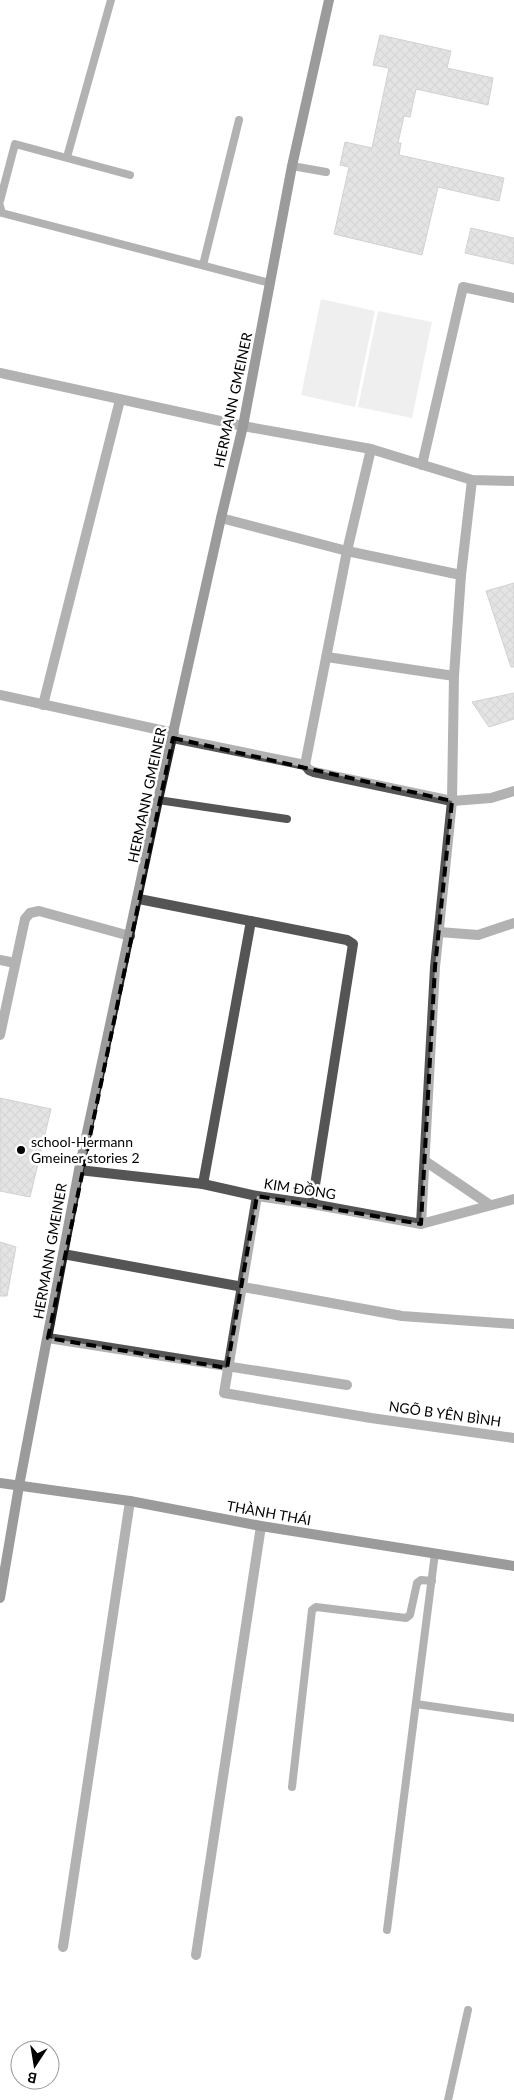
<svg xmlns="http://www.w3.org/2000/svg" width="514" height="2100" viewBox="0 0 514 2100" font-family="Lato,sans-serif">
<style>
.pitch{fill:#dcdcdc}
.building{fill:url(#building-cross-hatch);stroke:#999}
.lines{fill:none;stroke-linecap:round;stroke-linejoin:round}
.lane{stroke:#555;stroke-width:8}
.street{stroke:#555;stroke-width:10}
.secondary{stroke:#222;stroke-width:10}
.marked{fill:none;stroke:#000;stroke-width:4;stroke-dasharray:10 6;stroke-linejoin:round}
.poi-dot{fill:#000;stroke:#fff;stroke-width:2}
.labels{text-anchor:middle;stroke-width:5;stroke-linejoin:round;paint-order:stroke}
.street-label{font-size:14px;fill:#000;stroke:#fff}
.poi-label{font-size:14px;fill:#000;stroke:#fff;text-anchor:start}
</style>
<defs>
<pattern id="building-cross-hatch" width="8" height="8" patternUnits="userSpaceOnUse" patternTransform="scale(1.25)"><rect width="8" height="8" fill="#c4c4c4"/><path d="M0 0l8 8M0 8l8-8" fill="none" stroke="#a7a7a7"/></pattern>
</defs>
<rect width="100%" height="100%" fill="#fff"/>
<g class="pitch">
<polygon points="321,299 375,311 355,407 301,395"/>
<polygon points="378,311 432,322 412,418 358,407"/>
</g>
<g class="building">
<polygon points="380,35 451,51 447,68 493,78 488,105 416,89 410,117 404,116 398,143 401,143 399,155 504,178 499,201 438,187 422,255 334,234 349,167 340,165 345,142 372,148 389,68 373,65"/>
<polygon points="471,228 514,238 514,264 465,253"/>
<polygon points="514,583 514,667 511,667 486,591"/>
<polygon points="514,693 514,719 489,727 472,702"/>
<polygon points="0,1098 51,1109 30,1197 0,1191"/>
<polygon points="0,1242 16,1247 7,1296 0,1296"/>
</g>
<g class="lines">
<g class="lane">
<polyline points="67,157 111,0"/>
<polyline points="292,166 326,172"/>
<polyline points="0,201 15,144 130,175"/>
<polyline points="0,206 2,213 270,283"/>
<polyline points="203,265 239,120"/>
<polyline points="158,800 287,819"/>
<polyline points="416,1704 514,1718"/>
<polyline points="292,1787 312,1610 316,1607 406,1618 410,1615 417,1583 421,1580 432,1581"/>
<polyline points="387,1930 435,1553"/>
<polyline points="448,2100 468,2010"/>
</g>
<g class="street">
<polyline points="0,373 243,426 371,449 472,480 514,481"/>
<polyline points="371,449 347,551 305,765 309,770 314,772 452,801 491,798 514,791"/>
<polyline points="422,465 463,287 514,298"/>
<polyline points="221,518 347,551 461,575"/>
<polyline points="327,657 454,676"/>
<polyline points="0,695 174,733"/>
<polyline points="43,705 120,400"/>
<polyline points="173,738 305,765"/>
<polyline points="139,899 347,940 353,944 312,1204"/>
<polyline points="439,932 478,935 514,923"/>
<polyline points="0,960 15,963"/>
<polyline points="0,1035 25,919 30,913 39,911 130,936"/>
<polyline points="425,1161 490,1205"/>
<polyline points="79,1170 203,1184 257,1196 312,1204 421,1224 514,1199"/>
<polyline points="203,1184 251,921"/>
<polyline points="257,1196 224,1393 371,1418 514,1438"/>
<polyline points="421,1224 435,967 452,801 454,676 461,575 472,480"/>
<polyline points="63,1254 402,1316 514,1324"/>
<polyline points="48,1338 347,1385"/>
<polyline points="63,1947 130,1501"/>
<polyline points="196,1955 261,1526"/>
</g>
<g class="secondary">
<polyline points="0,1483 130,1501 261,1526 514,1566"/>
<polyline points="0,1598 19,1486 79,1170 158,800 221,518 243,426 292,166 329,0"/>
</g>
</g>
<path d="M0 0H514V2100H0ZM173,738l279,63 -17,166 -14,257 -164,-28 -30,172 -179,-30z" fill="#fff" fill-opacity=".55" fill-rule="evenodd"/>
<path class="marked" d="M173,738l279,63 -17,166 -14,257 -164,-28 -30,172 -179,-30z"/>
<circle class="poi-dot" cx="21" cy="1150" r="5"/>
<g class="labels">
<g class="street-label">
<text transform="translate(233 400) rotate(-78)" y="5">HERMANN GMEINER</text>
<text transform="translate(147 795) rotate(-78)" y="5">HERMANN GMEINER</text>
<text transform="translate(300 1189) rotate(9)" y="5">KIM ĐỒNG</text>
<text transform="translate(50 1251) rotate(-80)" y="5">HERMANN GMEINER</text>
<text transform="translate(445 1414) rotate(8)" y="5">NGÕ B YÊN BÌNH</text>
<text transform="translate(269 1513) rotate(10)" y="5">THÀNH THÁI</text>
</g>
<g class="poi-label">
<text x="31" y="1147">school-Hermann<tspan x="31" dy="16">Gmeiner stories 2</tspan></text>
</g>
</g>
<g transform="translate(35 2065) rotate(192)"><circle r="24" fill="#ffffff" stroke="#999999"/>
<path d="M0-4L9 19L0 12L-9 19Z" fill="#000000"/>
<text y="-8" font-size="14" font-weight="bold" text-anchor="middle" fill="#000000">B</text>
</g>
</svg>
